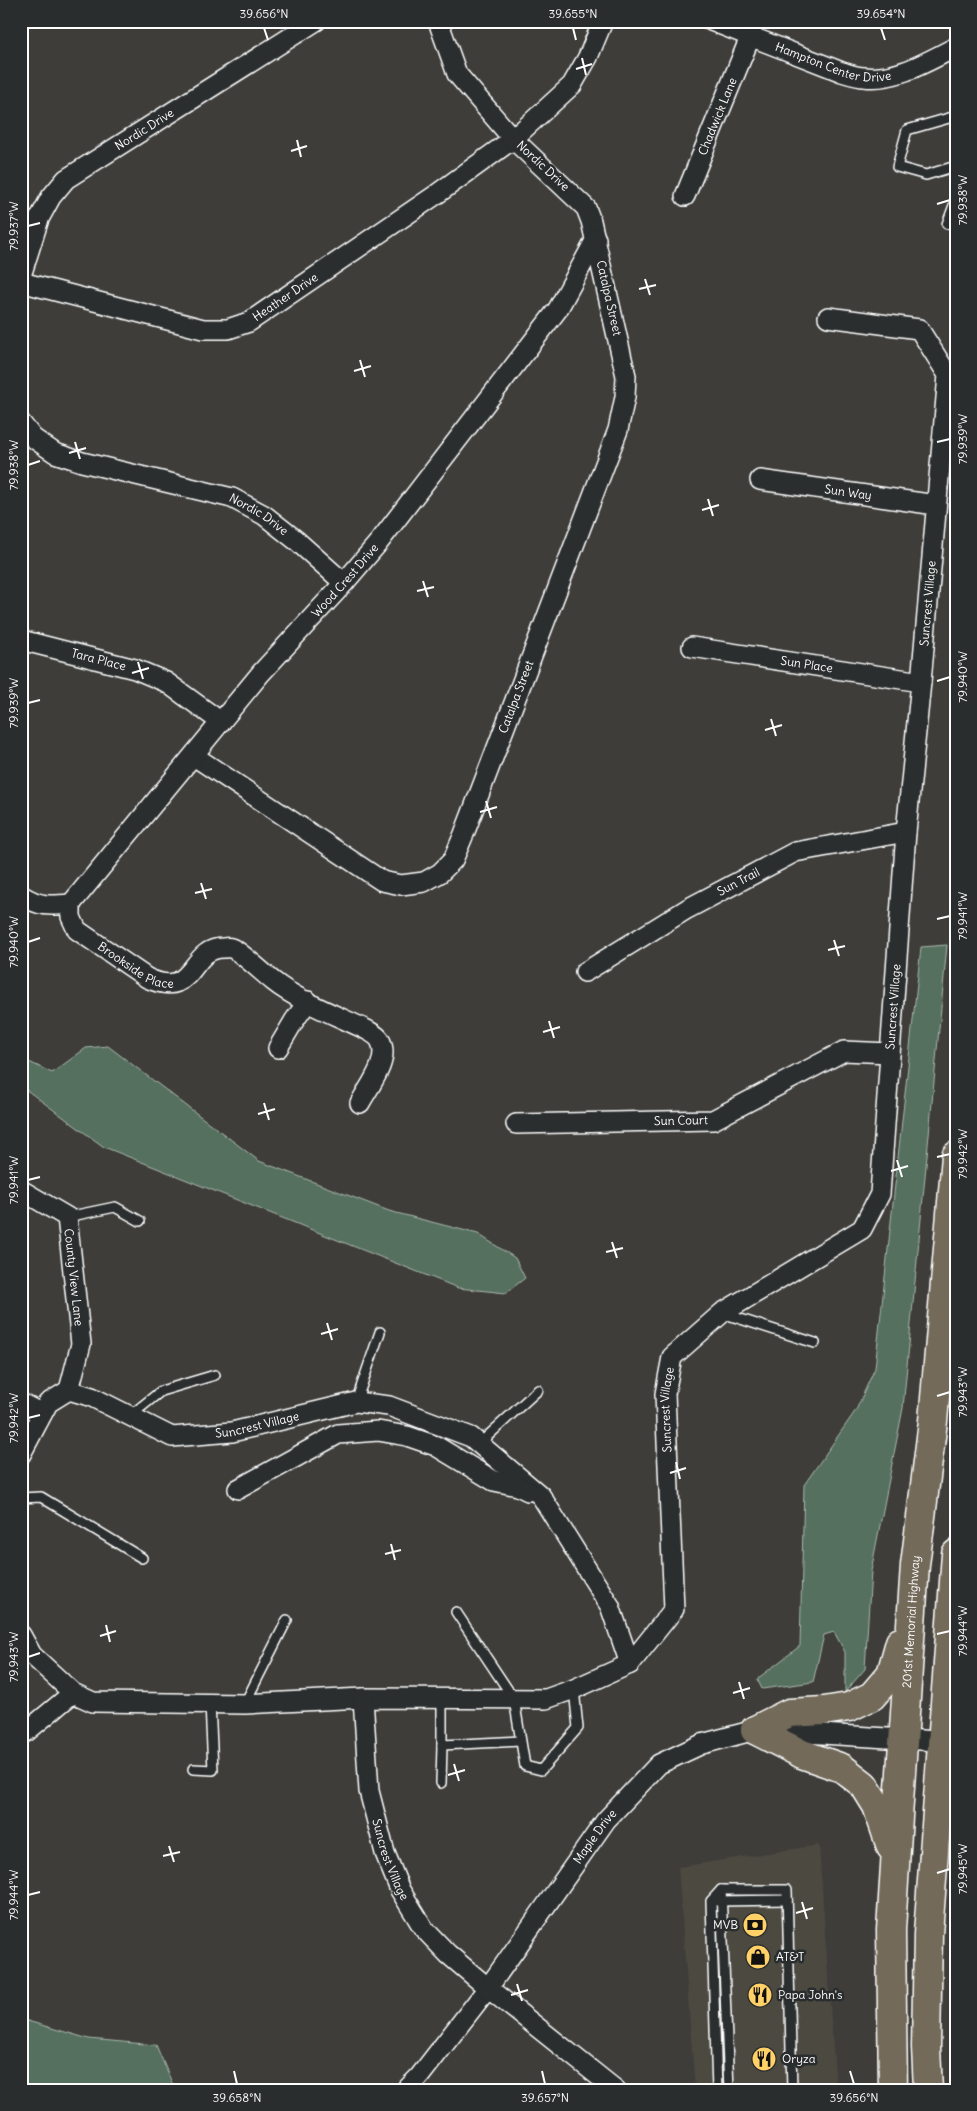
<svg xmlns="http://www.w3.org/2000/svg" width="977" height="2111" viewBox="0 0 977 2111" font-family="Delius,sans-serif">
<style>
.built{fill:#4c4841}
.green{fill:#56705e;stroke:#aab8ae}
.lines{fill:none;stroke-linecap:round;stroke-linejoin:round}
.lane-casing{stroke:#fff;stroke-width:12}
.street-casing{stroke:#fff;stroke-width:22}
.primary-casing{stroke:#fff;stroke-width:31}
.lane{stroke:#2a2d2e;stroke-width:9}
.street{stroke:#2a2d2e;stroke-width:19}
.primary{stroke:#736b5a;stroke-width:28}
.ticks{fill:none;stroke:#fff;stroke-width:2}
.labels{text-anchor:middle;stroke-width:5;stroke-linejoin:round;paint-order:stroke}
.street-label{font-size:12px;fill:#fff;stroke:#2a2d2e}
.poi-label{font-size:12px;fill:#fff;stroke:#2a2d2e;text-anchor:start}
.neatline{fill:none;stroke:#fff;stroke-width:2}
.ticks-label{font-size:12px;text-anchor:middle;fill:#fff}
</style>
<rect width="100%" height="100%" fill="#3e3d39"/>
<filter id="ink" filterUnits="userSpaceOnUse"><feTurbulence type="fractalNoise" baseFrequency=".02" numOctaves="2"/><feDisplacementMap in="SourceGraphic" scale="10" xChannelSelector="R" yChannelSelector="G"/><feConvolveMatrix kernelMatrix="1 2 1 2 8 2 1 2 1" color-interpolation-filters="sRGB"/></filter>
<g filter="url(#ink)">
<polygon class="built" points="819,1845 836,2090 695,2090 678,1867"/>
<g class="green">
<polygon points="947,945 903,1408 871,1571 865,1669 845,1692 845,1652 834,1632 824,1635 813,1682 762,1689 757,1679 800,1646 804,1485 856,1410 875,1368 921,947"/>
<polygon points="108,1046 259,1161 389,1211 478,1234 515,1258 525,1278 506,1293 458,1288 104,1147 21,1086 21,1058 52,1073 86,1048"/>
<polygon points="21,2019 89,2039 156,2045 175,2090 21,2090"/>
</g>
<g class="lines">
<defs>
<g id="lane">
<polyline points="956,116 907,130 897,167 926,175 956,166"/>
<polyline points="947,224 956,200"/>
<polyline points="67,1217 115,1207 140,1221"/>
<polyline points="722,1313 815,1343"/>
<polyline points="356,1402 380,1332"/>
<polyline points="130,1416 161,1391 215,1375"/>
<polyline points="479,1444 538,1390"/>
<polyline points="21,1498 41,1497 142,1558"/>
<polyline points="456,1612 514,1699 525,1766 541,1770 578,1728 574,1689"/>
<polyline points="442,1699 442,1745 520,1741"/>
<polyline points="245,1703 287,1620"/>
<polyline points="193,1769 213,1770 210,1703"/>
<polyline points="441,1783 442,1745"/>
<polyline points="721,1890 729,2090"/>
<polyline points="717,1901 787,1900"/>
<polyline points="717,2090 711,1901 721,1890 787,1890 792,2090"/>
</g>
<g id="street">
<path id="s1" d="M711,21l131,51c7,2 15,5 22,5 32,4 64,-16 92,-30"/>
<path id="s2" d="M685,196l66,-161"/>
<path id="s3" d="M21,276l18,-57 12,-22 15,-18 250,-158"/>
<path id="s4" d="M21,282l182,47h25l21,-7 188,-128 76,-55 59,-54 16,-28 15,-36"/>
<path id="s5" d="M21,423l12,15 22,15 27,9 150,36 32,17 33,26 47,42"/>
<path id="s6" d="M760,480l176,25"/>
<path id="s7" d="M21,640l114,29 31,13 55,40"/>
<path id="s8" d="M692,647l229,35"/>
<path id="s9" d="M194,756l188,125 19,4 23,-3 16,-9 13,-13 11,-26 154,-404 7,-33 1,-21 -35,-155 -5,-13 -73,-69 -56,-65 -19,-53"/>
<path id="s10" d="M21,895c19,12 28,11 50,9v13l6,13 70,48c49,23 41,-30 76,-30 3,0 5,-1 8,0 8,2 33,26 42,33 25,20 65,35 94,49 5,3 10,5 13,10 11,20 -11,46 -20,63"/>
<path id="s11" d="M71,904l190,-231 83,-90 35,-41 179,-233 38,-70"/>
<path id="s12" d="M585,972l102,-63 108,-57 111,-20"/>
<polyline points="278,1048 294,1021 308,1001"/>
<path id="s13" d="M516,1124l197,-4 131,-69 46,2"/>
<path id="s14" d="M21,1190l46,27 14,127 -12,46"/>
<polyline points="21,1403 42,1414"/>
<path id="s15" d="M21,1454l27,-51 21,-13 23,7 80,40 60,-5 124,-30 33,4 82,31 70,59 69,110 20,58"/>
<polyline points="238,1489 338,1434 378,1431 407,1436 436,1446 494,1481 518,1486 528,1491"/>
<path id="s16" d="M21,1635l11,20 41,38 20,9 152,2 118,-6 183,1 28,-10 56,-25 44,-55 -9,-215 7,-37 50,-44 140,-84 18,-35 26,-362 15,-150 27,-307 -29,-46 -91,-12"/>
<path id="s17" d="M363,1698l6,93 16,62 15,37 24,39 24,25 40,34 -69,89 -13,13"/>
<polyline points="21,1731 26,1732 73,1693"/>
<path id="s18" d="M616,2090l-128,-102 118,-168 53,-56 43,-20 53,-14 198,12"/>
</g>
<g id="primary">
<polyline points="755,1730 789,1713 824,1711 849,1707 872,1696 891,1674 900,1642"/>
<polyline points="755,1730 802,1754 842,1768 864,1785 877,1806 891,1847"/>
<path id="s19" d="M893,2090l-2,-160 7,-113 17,-252 18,-144 23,-265"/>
<polyline points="928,2090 926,2047 928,1934 956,1554"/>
</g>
</defs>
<use href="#lane" class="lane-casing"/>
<use href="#street" class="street-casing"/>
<use href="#primary" class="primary-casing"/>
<use href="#lane" class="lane"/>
<use href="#street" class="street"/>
<use href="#primary" class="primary"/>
</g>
</g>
<path class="ticks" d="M264,28l4,12M573,28l3,12M881,28l4,12M582,58l4,17M576,69l16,-5M297,140l4,17M291,151l16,-5M937,204l13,-4M28,226l12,-3M645,279l5,16M639,289l17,-4M360,360l5,17M354,371l17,-5M75,442l5,17M937,442l13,-3M69,453l17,-5M28,465l12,-4M708,499l5,17M702,510l17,-5M423,581l5,16M417,591l17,-4M138,662l5,17M132,673l17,-5M937,681l13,-4M28,703l12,-3M771,719l5,17M765,730l17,-5M486,801l5,17M480,812l17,-5M201,883l5,16M195,893l17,-4M937,919l13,-3M834,940l5,16M28,942l12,-4M828,950l17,-4M549,1021l5,17M543,1032l17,-5M264,1103l5,17M258,1114l17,-5M937,1157l13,-3M897,1160l5,17M891,1171l17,-5M28,1180l12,-3M612,1242l5,16M606,1252l17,-4M327,1323l5,17M321,1334l17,-5M937,1396l13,-4M28,1418l12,-3M676,1462l4,17M670,1473l16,-5M391,1544l4,16M385,1554l16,-4M106,1625l4,17M937,1634l13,-3M100,1636l16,-5M28,1657l12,-4M739,1682l5,17M733,1693l17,-5M454,1764l5,17M448,1775l17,-5M169,1846l5,16M163,1856l17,-4M937,1873l13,-4M28,1895l12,-3M802,1902l5,17M796,1913l17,-5M517,1984l5,17M511,1995l17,-5M234,2071l3,13M542,2071l3,13M850,2071l4,13"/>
<defs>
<symbol id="bank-disc" viewBox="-11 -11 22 22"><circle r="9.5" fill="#ffd166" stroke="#2a2d2e"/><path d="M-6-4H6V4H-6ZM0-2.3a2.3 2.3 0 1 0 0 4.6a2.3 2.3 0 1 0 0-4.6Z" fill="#111"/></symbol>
<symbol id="shop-disc" viewBox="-11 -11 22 22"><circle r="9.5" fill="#ffd166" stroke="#2a2d2e"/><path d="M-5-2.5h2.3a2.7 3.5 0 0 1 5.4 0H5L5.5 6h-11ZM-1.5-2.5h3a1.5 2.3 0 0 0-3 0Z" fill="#111"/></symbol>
<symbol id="restaurant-disc" viewBox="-11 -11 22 22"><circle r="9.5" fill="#ffd166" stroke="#2a2d2e"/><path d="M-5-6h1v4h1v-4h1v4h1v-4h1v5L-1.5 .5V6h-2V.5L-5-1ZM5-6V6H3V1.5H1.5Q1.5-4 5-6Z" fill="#111"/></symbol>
</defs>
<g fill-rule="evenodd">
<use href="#bank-disc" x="741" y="1911" width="28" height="28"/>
<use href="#shop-disc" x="744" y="1943" width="28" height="28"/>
<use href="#restaurant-disc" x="746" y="1981" width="28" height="28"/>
<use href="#restaurant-disc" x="750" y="2045" width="28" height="28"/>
</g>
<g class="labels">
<g class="street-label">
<text dy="4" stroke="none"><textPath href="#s1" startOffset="130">Hampton Center Drive</textPath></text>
<text dy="4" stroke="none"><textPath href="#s2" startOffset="86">Chadwick Lane</textPath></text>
<text dy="4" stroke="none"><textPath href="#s3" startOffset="201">Nordic Drive</textPath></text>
<text transform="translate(543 166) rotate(43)" y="4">Nordic Drive</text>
<text dy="4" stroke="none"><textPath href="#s4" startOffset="279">Heather Drive</textPath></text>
<text transform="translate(609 298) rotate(77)" y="4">Catalpa Street</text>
<text dy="4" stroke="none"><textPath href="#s6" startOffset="89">Sun Way</textPath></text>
<text dy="4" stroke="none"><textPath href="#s5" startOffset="260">Nordic Drive</textPath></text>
<text dy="4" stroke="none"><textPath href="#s11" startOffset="424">Wood Crest Drive</textPath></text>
<text dy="4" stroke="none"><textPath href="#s16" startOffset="1830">Suncrest Village</textPath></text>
<text dy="4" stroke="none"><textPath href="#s7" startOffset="80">Tara Place</textPath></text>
<text dy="4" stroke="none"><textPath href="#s8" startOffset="116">Sun Place</textPath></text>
<text dy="4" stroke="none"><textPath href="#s9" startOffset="480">Catalpa Street</textPath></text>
<text dy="4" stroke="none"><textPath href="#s12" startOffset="178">Sun Trail</textPath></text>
<text dy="4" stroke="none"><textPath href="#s10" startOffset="149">Brookside Place</textPath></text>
<text dy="4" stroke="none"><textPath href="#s16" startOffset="1425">Suncrest Village</textPath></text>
<text dy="4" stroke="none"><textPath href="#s13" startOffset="165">Sun Court</textPath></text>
<text dy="4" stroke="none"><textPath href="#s14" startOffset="114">County View Lane</textPath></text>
<text dy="4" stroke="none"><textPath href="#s16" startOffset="915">Suncrest Village</textPath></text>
<text dy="4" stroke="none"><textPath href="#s15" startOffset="282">Suncrest Village</textPath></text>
<text dy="4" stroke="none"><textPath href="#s19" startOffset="469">201st Memorial Highway</textPath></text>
<text dy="4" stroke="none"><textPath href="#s18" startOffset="349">Maple Drive</textPath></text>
<text dy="4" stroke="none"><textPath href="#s17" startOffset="165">Suncrest Village</textPath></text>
</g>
<g class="poi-label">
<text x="738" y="1929" text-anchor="end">MVB</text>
<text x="776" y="1961">AT&amp;T</text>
<text x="778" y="1999">Papa John's</text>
<text x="782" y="2063">Oryza</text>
</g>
</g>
<rect width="977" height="2111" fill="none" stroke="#2a2d2e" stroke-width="55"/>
<rect x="28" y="28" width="922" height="2056" class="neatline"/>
<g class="ticks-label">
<text x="264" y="18">39.656°N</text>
<text x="573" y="18">39.655°N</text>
<text x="881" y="18">39.654°N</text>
<text transform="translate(963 200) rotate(-90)" y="4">79.938°W</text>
<text transform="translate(14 226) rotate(-90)" y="4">79.937°W</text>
<text transform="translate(963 439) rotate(-90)" y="4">79.939°W</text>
<text transform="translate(14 465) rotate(-90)" y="4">79.938°W</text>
<text transform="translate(963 677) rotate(-90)" y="4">79.940°W</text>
<text transform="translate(14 703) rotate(-90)" y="4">79.939°W</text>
<text transform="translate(963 916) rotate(-90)" y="4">79.941°W</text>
<text transform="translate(14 942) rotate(-90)" y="4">79.940°W</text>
<text transform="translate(963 1154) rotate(-90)" y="4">79.942°W</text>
<text transform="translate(14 1180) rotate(-90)" y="4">79.941°W</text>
<text transform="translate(963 1392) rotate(-90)" y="4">79.943°W</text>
<text transform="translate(14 1418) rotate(-90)" y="4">79.942°W</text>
<text transform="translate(963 1631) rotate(-90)" y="4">79.944°W</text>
<text transform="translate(14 1657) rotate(-90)" y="4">79.943°W</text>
<text transform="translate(963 1869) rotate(-90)" y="4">79.945°W</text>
<text transform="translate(14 1895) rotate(-90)" y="4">79.944°W</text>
<text x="237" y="2102">39.658°N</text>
<text x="545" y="2102">39.657°N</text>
<text x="854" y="2102">39.656°N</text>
</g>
</svg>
